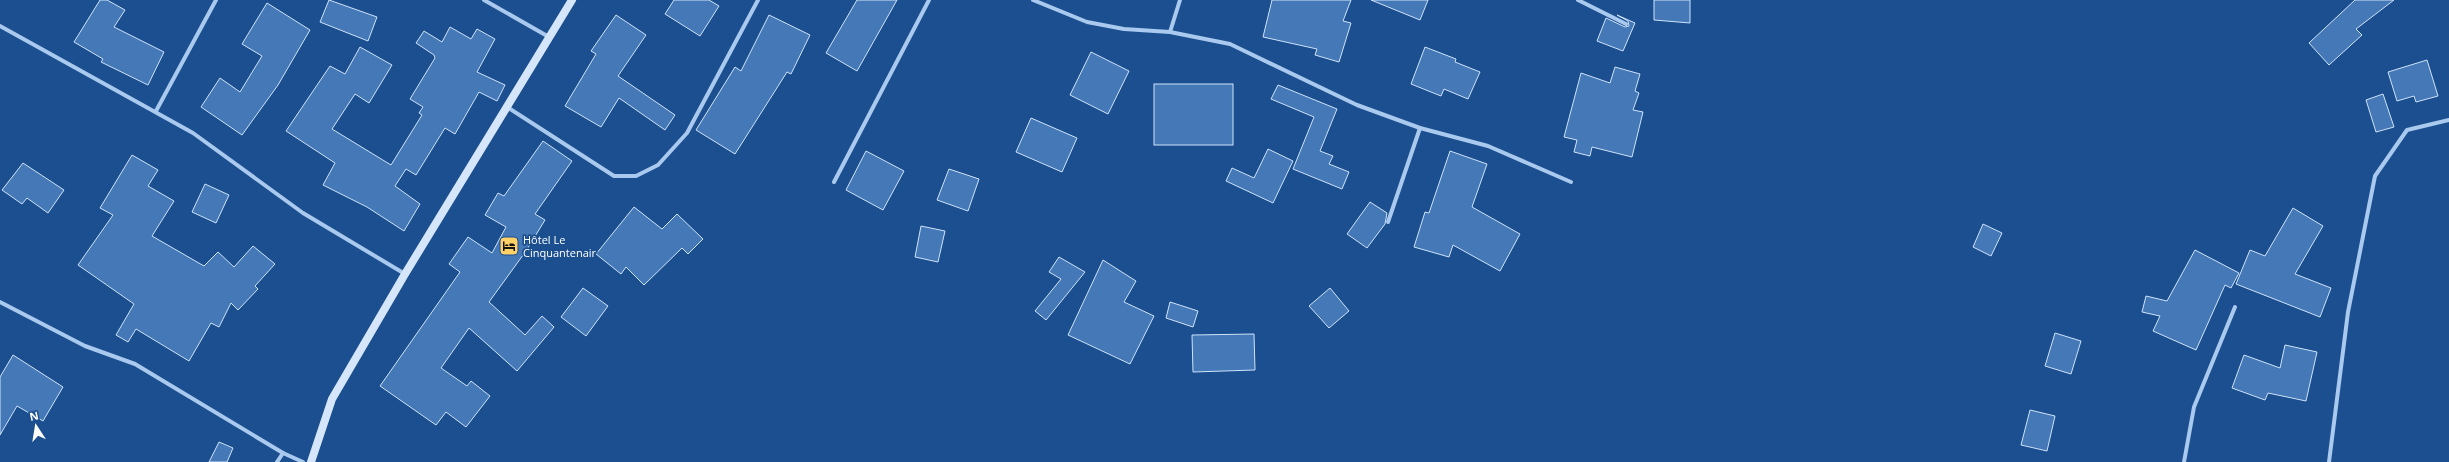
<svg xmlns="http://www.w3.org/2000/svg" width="2449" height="462" viewBox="0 0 2449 462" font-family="'Open Sans',sans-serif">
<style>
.building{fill:#4478b7;stroke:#cfe3fa}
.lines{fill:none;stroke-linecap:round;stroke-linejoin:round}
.street{stroke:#a9c9ee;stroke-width:4}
.secondary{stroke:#d6e6fa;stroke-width:8}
.labels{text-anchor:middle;stroke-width:3.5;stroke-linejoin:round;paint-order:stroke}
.poi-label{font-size:11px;fill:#fff;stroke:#1b4f8f;text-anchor:start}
</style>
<rect width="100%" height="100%" fill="#1b4f8f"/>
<g class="building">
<polygon points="100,0 107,0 125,10 114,27 164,52 148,85 101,62 103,59 74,42"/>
<polygon points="329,0 377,17 368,41 320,22"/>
<polygon points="674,0 709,0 719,6 700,36 665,14"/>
<polygon points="857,0 897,0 857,71 826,53"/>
<polygon points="1272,0 1351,0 1343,21 1351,23 1339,62 1315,55 1317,49 1263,37"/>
<polygon points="1371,0 1428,0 1420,20"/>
<polygon points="1654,0 1690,0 1690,23 1654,20"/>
<polygon points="2355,0 2394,0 2356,29 2362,35 2329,65 2309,43"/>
<polygon points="267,3 310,30 278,85 242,135 201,107 220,78 240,92 262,56 242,44"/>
<polygon points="616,15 646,35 618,76 675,115 665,130 619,98 601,127 565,106 596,54 591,51"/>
<polygon points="769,15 810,35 791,74 787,72 735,154 696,130 735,67 741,71"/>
<polygon points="1617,15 1635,23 1623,51 1597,41 1606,18 1625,27 1629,26 1628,21"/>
<polygon points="450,27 471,39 477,29 495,39 477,72 505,85 497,101 479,92 455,134 445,128 416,175 406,169 395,186 420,204 404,231 367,207 323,185 335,163 286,131 330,66 345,74 360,47 392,65 369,103 355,94 332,129 391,165 422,115 419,113 423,107 410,99 435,58 434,55 416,43 424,31 442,42"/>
<polygon points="1425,47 1456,59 1455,62 1480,72 1468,99 1444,89 1441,96 1411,84"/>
<polygon points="1091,52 1129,71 1108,114 1070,95"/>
<polygon points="2427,60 2438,96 2416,102 2414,96 2397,101 2388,72"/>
<polygon points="1615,67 1640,74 1635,91 1639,93 1633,110 1643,112 1632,157 1592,147 1590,156 1574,152 1577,140 1564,137 1581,73 1610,83"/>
<rect x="1154" y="84" width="79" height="61"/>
<polygon points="1278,85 1337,109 1320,151 1333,156 1329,164 1349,172 1342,189 1293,169 1314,117 1271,99"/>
<polygon points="2383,94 2394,127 2376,132 2366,100"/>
<polygon points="1031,118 1077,138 1062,172 1016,152"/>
<polygon points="543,141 572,161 535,214 545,220 526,251 489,302 525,335 542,316 554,327 517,371 469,328 441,368 467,386 471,381 490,396 466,427 446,412 436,425 380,386 460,272 449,264 468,237 492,253 506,227 485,215 498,193 504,196"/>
<polygon points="1268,149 1293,161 1273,203 1226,181 1232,168 1254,178"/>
<polygon points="866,151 904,171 883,210 846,190"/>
<polygon points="1450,151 1487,164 1472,207 1520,234 1500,271 1453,245 1449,257 1414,247 1425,212 1429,213"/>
<polygon points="132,155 158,170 148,186 174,201 152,236 204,266 218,252 234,267 253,246 275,264 255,286 258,289 238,310 231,303 219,327 211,323 189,361 136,329 128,342 116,335 134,304 78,265 113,215 100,208"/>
<polygon points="23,163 64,190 48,213 27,198 22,204 2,190"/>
<polygon points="949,169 979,179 968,211 937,200"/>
<polygon points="205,184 229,195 216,223 192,212"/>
<polygon points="1370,202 1387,213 1385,224 1367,248 1347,234"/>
<polygon points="634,207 662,229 677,214 703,239 688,254 682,248 644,285 626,267 621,274 596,254"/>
<polygon points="2293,208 2323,226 2295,274 2331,288 2320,317 2236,284 2250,250 2265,256"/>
<polygon points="1983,224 2002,233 1991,256 1973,247"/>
<polygon points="921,226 945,231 938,262 915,257"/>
<polygon points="2195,250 2239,273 2231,288 2225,285 2196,350 2153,331 2160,316 2142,312 2146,296 2167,301"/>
<polygon points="1059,257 1085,272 1046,320 1035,311 1061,279 1049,272"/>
<polygon points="1103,260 1136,281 1124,302 1154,316 1130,364 1068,335"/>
<polygon points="583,288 608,306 586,336 561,317"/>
<polygon points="1330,288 1349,311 1329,328 1309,306"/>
<polygon points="1170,302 1198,311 1193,327 1166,318"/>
<polygon points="2055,333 2081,341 2071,374 2045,366"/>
<polygon points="1254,334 1255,370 1193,372 1192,335"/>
<polygon points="2285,345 2317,352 2306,401 2268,393 2265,400 2232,388 2244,355 2280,368"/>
<polygon points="13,355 63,387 43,421 17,406 0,435 0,377"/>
<polygon points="2030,410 2055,416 2047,451 2021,445"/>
<polygon points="219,442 233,448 227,462 209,462"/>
</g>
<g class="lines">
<g class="street">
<polyline points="484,0 549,37"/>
<polyline points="1033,0 1087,22 1124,29 1170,32 1230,44 1357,105 1420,128 1488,146 1571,182"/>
<polyline points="1578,0 1626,24"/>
<polyline points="0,26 193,133 303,213 405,274"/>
<polyline points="1170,32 1180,0"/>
<polyline points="507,107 614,176 636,176 658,165 687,133 758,0"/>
<polyline points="156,111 216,0"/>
<polyline points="834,182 929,0"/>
<polyline points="1388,222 1420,128"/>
<polyline points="0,302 85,346 135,364 283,453 303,462"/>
<polyline points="277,462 283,453"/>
<polyline points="2184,462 2194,407 2235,307"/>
<polyline points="2329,462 2348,312 2375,176 2407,130 2449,120"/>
</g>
<polyline class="secondary" points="311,462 332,399 405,274 572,0"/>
</g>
<defs>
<symbol id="hotel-square" viewBox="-11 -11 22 22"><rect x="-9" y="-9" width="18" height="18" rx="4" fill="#ffd166" stroke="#1b4f8f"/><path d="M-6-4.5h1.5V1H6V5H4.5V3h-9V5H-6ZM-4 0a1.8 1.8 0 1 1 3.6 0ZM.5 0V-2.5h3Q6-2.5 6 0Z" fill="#111"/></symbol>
</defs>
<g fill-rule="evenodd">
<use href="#hotel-square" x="498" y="235" width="22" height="22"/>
</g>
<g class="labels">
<g class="poi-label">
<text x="523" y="244">Hôtel Le<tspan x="523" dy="13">Cinquantenair</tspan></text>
</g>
</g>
<g transform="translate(36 426) rotate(348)" stroke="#1b4f8f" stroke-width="3" paint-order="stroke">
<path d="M0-3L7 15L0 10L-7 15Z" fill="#ffffff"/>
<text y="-6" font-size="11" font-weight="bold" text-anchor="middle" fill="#ffffff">N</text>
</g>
</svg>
